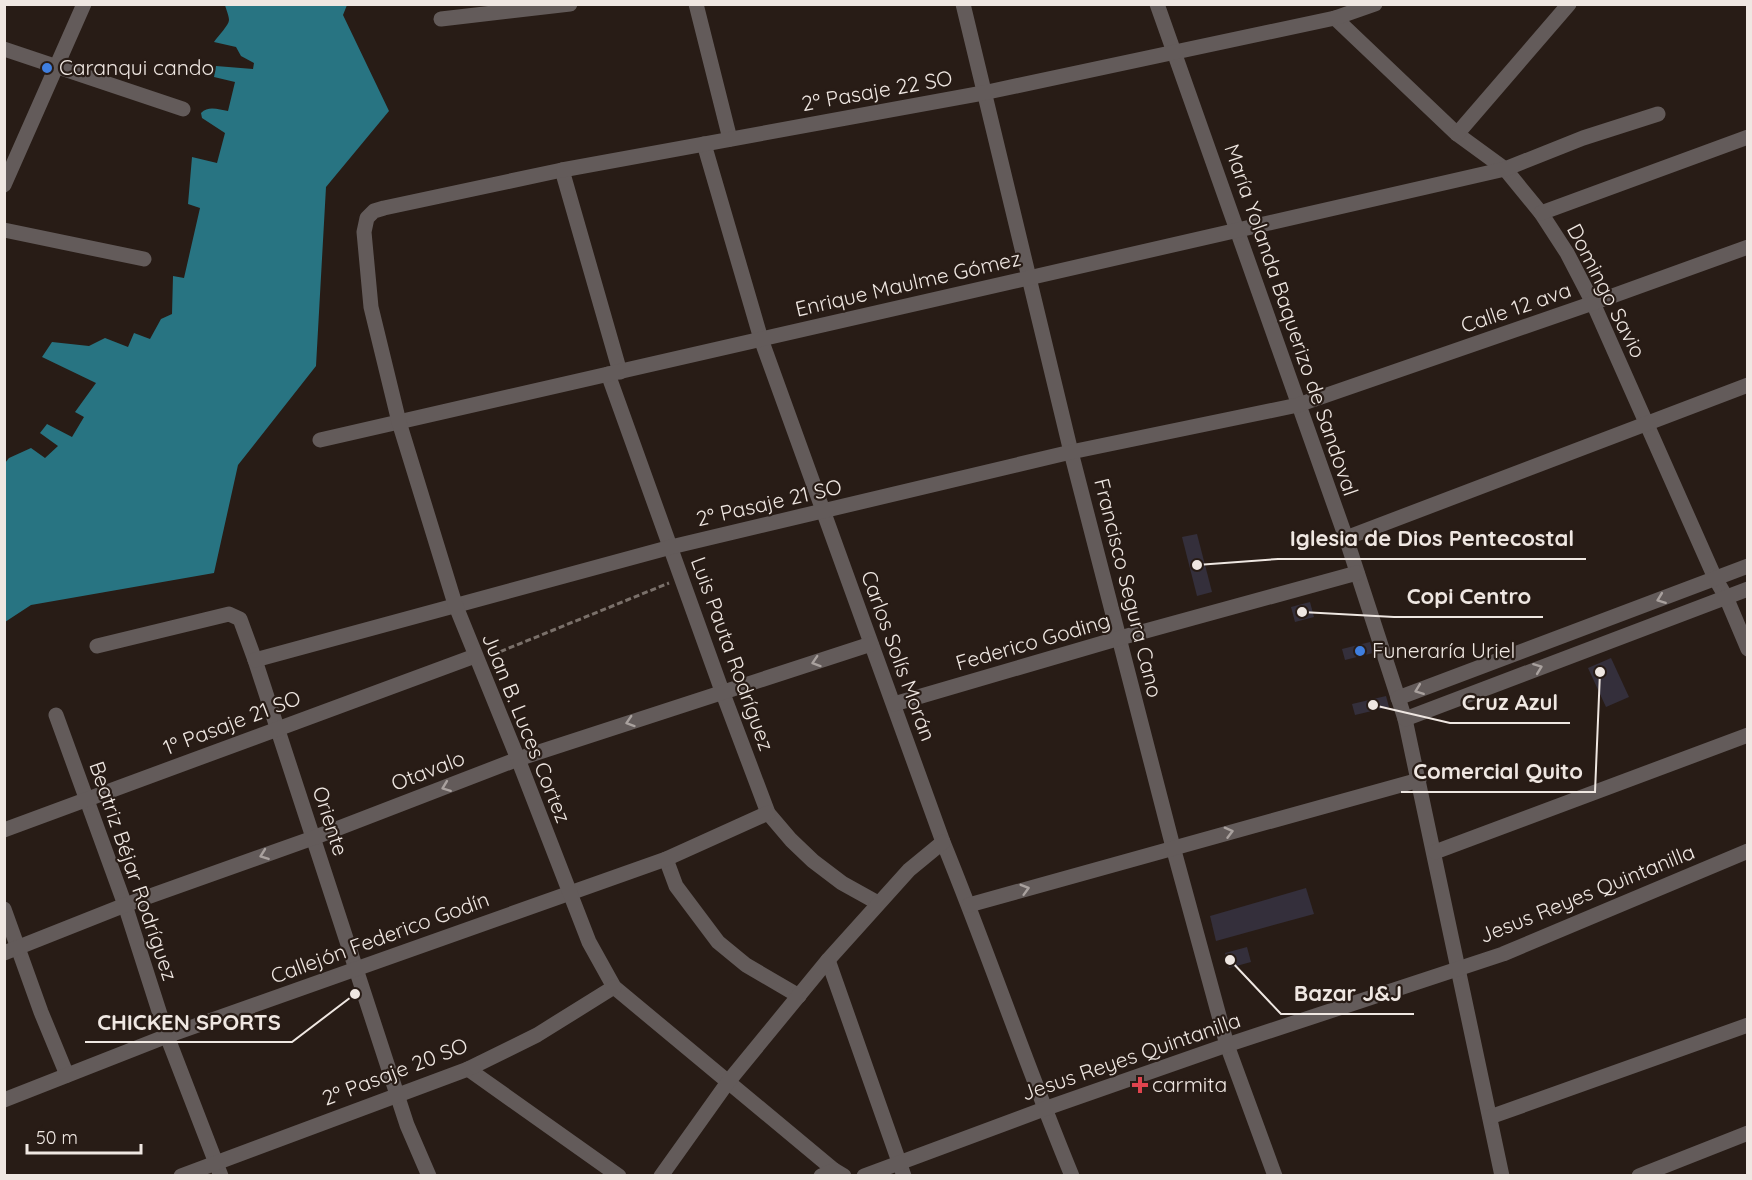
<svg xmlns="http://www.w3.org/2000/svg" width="1752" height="1180" viewBox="0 0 1752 1180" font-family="Quicksand,sans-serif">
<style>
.water{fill:#287482}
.building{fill:#342f3b}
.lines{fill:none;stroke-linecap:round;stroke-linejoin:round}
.path{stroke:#7a706a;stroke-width:3;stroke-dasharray:6 3;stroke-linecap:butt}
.minor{stroke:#635b5a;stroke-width:15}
.oneway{stroke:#a9a19e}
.shop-dot{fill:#3f7fe0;stroke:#281c16;stroke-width:2}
.health-dot{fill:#e0444e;stroke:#281c16;stroke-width:2}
.labels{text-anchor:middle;stroke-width:4.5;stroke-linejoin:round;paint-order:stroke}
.poi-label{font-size:21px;fill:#efe7e2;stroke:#281c16;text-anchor:start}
.street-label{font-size:21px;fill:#efe7e2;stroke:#281c16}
.leader{fill:none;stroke:#efe7e2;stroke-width:2}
.callout-dot{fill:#efe7e2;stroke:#281c16;stroke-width:2}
.callout-label{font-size:22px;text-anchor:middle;font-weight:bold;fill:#efe7e2;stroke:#281c16;stroke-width:4.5;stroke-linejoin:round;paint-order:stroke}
</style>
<rect width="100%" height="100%" fill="#281c16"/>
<path class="water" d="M225,5h122l-4,10 46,96 -63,76 -10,179 -78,99 -24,108 -183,32 -26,17v-159l4,-5 22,-10 14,10 13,-12 -18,-13 7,-9 25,13 12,-20 -9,-5 21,-29 -54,-26 10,-15 37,4 16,-8 23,9 6,-14 16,6 11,-20 11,-5 1,-38 11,2 16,-70 -12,-4 4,-47 25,6 8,-30 -23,-15 -1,-5c8,-8 18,-3 27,-2l7,-29 -21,-5 2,-11 37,3 1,-6 -13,-7 -5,-9 -22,-5c4,-6 15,-17 15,-22 0,-4 -3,-11 -4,-15z"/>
<g class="building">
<polygon points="1197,534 1212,592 1197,596 1182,537"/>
<polygon points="1310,602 1314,617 1295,622 1291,607"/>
<polygon points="1370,642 1373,653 1345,660 1342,649"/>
<polygon points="1611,658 1629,697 1606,707 1588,668"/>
<polygon points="1386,696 1389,707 1355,715 1352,704"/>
<polygon points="1306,888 1314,914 1216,941 1210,916"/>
<polygon points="1247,947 1251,962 1229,968 1225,953"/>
</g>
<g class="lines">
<polyline class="path" points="492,655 669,583"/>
<g class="minor">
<polyline points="696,4 730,139"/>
<polyline points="963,4 1071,452 1173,847 1227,1045 1275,1176"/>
<polyline points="1157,4 1346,538 1405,719 1502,1176"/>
<polyline points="1335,18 1457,134 1505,169 1541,213 1567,253 1593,303 1715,578 1726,597 1748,649"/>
<polyline points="441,19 570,4"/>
<polyline points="4,49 183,109"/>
<polyline points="1457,134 1569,4"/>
<path d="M704,144l57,195 182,503c45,110 83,223 129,334"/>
<polyline points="562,170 620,372"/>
<polyline points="4,185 84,4"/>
<polyline points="1541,213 1748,137"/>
<polyline points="4,230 144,259"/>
<polyline points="608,374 722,691 768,813 791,840 813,861 842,883 878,903"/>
<polyline points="320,440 1505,169 1583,138 1658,114"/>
<polyline points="1346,538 1748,385"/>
<polyline points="97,646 229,614 240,619 255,660 407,1125 429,1176"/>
<polyline points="255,660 671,547 1071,452 1298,405 1593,303 1748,247"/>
<polyline points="1398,698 1748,566"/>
<polyline points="894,704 1120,638 1357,573"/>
<polyline points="56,715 125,905 167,1036 221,1176"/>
<polyline points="1405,719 1748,589"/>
<polyline points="4,830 475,656"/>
<polyline points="1435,852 1748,735"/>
<polyline points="666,859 676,886 718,942 746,965 799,996"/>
<polyline points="969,905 1419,780"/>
<polyline points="4,909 41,1012 67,1075"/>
<polyline points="4,953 125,905 313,838 518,759 871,644"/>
<polyline points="828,960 904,1176"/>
<polyline points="468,1069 619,1176"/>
<polyline points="4,1100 167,1036 666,859 768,813"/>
<polyline points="1490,1117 1748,1025"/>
<polyline points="834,1170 614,987 589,942 518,759 455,604 399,422 371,307 364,232 367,218 374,211 384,208 562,170 983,93 1335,18 1375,4"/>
<polyline points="181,1176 468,1069 537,1035 614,987"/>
<polyline points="661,1176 728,1082 828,960 909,870 943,842"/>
<polyline points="821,1176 834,1170 844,1176"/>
<polyline points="864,1176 1044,1109 1227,1045 1503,954 1748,851"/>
<polyline points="1639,1176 1748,1133"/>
</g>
</g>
<defs><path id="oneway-chevron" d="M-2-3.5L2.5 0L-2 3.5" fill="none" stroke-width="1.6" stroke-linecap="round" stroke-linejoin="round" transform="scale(1.5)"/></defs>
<g class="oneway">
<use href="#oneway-chevron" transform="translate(1661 599) rotate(159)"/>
<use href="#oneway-chevron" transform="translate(816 662) rotate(162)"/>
<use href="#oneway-chevron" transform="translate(1538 668) rotate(-21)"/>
<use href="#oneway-chevron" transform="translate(1419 690) rotate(159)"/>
<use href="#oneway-chevron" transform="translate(630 722) rotate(162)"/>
<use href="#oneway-chevron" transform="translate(446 787) rotate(159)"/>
<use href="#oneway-chevron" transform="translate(1229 832) rotate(-15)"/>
<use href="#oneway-chevron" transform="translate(264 855) rotate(160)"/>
<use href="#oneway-chevron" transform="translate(1025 889) rotate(-16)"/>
</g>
<g class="shop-dot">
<circle cx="47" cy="68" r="6"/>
<circle cx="1360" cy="651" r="6"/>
</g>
<path class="health-dot" d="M1137 1076h6v6h6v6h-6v6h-6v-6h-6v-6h6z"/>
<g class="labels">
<g class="poi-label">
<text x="59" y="75">Caranqui cando</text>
<text x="1372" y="658">Funeraría Uriel</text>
<text x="1152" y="1092">carmita</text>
</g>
<g class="street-label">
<text transform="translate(877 91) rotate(-10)" y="7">2º Pasaje 22 SO</text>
<text transform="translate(908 284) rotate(-13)" y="7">Enrique Maulme Gómez</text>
<text transform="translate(1606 291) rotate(63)" y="7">Domingo Savio</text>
<text transform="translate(1516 308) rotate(-19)" y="7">Calle 12 ava</text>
<text transform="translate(1291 320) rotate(71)" y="7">María Yolanda Baquerizo de Sandoval</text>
<text transform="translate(769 503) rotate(-13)" y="7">2° Pasaje 21 SO</text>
<text transform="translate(1128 588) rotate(76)" y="7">Francisco Segura Cano</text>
<text transform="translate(1033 642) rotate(-16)" y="7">Federico Goding</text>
<text transform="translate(732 654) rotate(70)" y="7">Luis Pauta Rodríguez</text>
<text transform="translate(898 656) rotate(70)" y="7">Carlos Solís Morán</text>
<text transform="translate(232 723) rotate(-21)" y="7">1º Pasaje 21 SO</text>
<text transform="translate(526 728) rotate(68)" y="7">Juan B. Luces Cortez</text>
<text transform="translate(428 771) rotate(-21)" y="7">Otavalo</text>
<text transform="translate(330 821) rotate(72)" y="7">Oriente</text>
<text transform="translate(133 871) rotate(71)" y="7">Beatriz Béjar Rodríguez</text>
<text transform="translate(1587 894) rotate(-22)" y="7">Jesus Reyes Quintanilla</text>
<text transform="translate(380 938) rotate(-20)" y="7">Callejón Federico Godín</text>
<text transform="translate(1131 1057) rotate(-19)" y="7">Jesus Reyes Quintanilla</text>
<text transform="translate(395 1072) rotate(-21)" y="7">2º Pasaje 20 SO</text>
</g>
</g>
<path class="leader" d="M1197 565L1278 559H1586M1302 612L1394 617H1543M1373 705L1450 723H1570M1600 672L1595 792H1401M1230 960L1281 1014H1414M355 994L292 1042H85"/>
<g class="callout-dot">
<circle cx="1197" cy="565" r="6"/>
<circle cx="1302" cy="612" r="6"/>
<circle cx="1373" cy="705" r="6"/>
<circle cx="1600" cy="672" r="6"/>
<circle cx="1230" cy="960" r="6"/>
<circle cx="355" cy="994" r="6"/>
</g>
<g class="callout-label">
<text x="1432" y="546">Iglesia de Dios Pentecostal</text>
<text x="1469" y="604">Copi Centro</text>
<text x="1510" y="710">Cruz Azul</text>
<text x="1498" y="779">Comercial Quito</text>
<text x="1348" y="1001">Bazar J&amp;J</text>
<text x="189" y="1030">CHICKEN SPORTS</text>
</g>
<rect width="1752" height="1180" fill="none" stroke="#efe7e2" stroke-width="12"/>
<path d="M27 1144v9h114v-9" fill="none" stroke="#efe7e2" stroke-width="3"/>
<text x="36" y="1144" font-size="18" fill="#efe7e2" stroke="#281c16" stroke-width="4.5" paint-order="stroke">50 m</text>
</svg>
